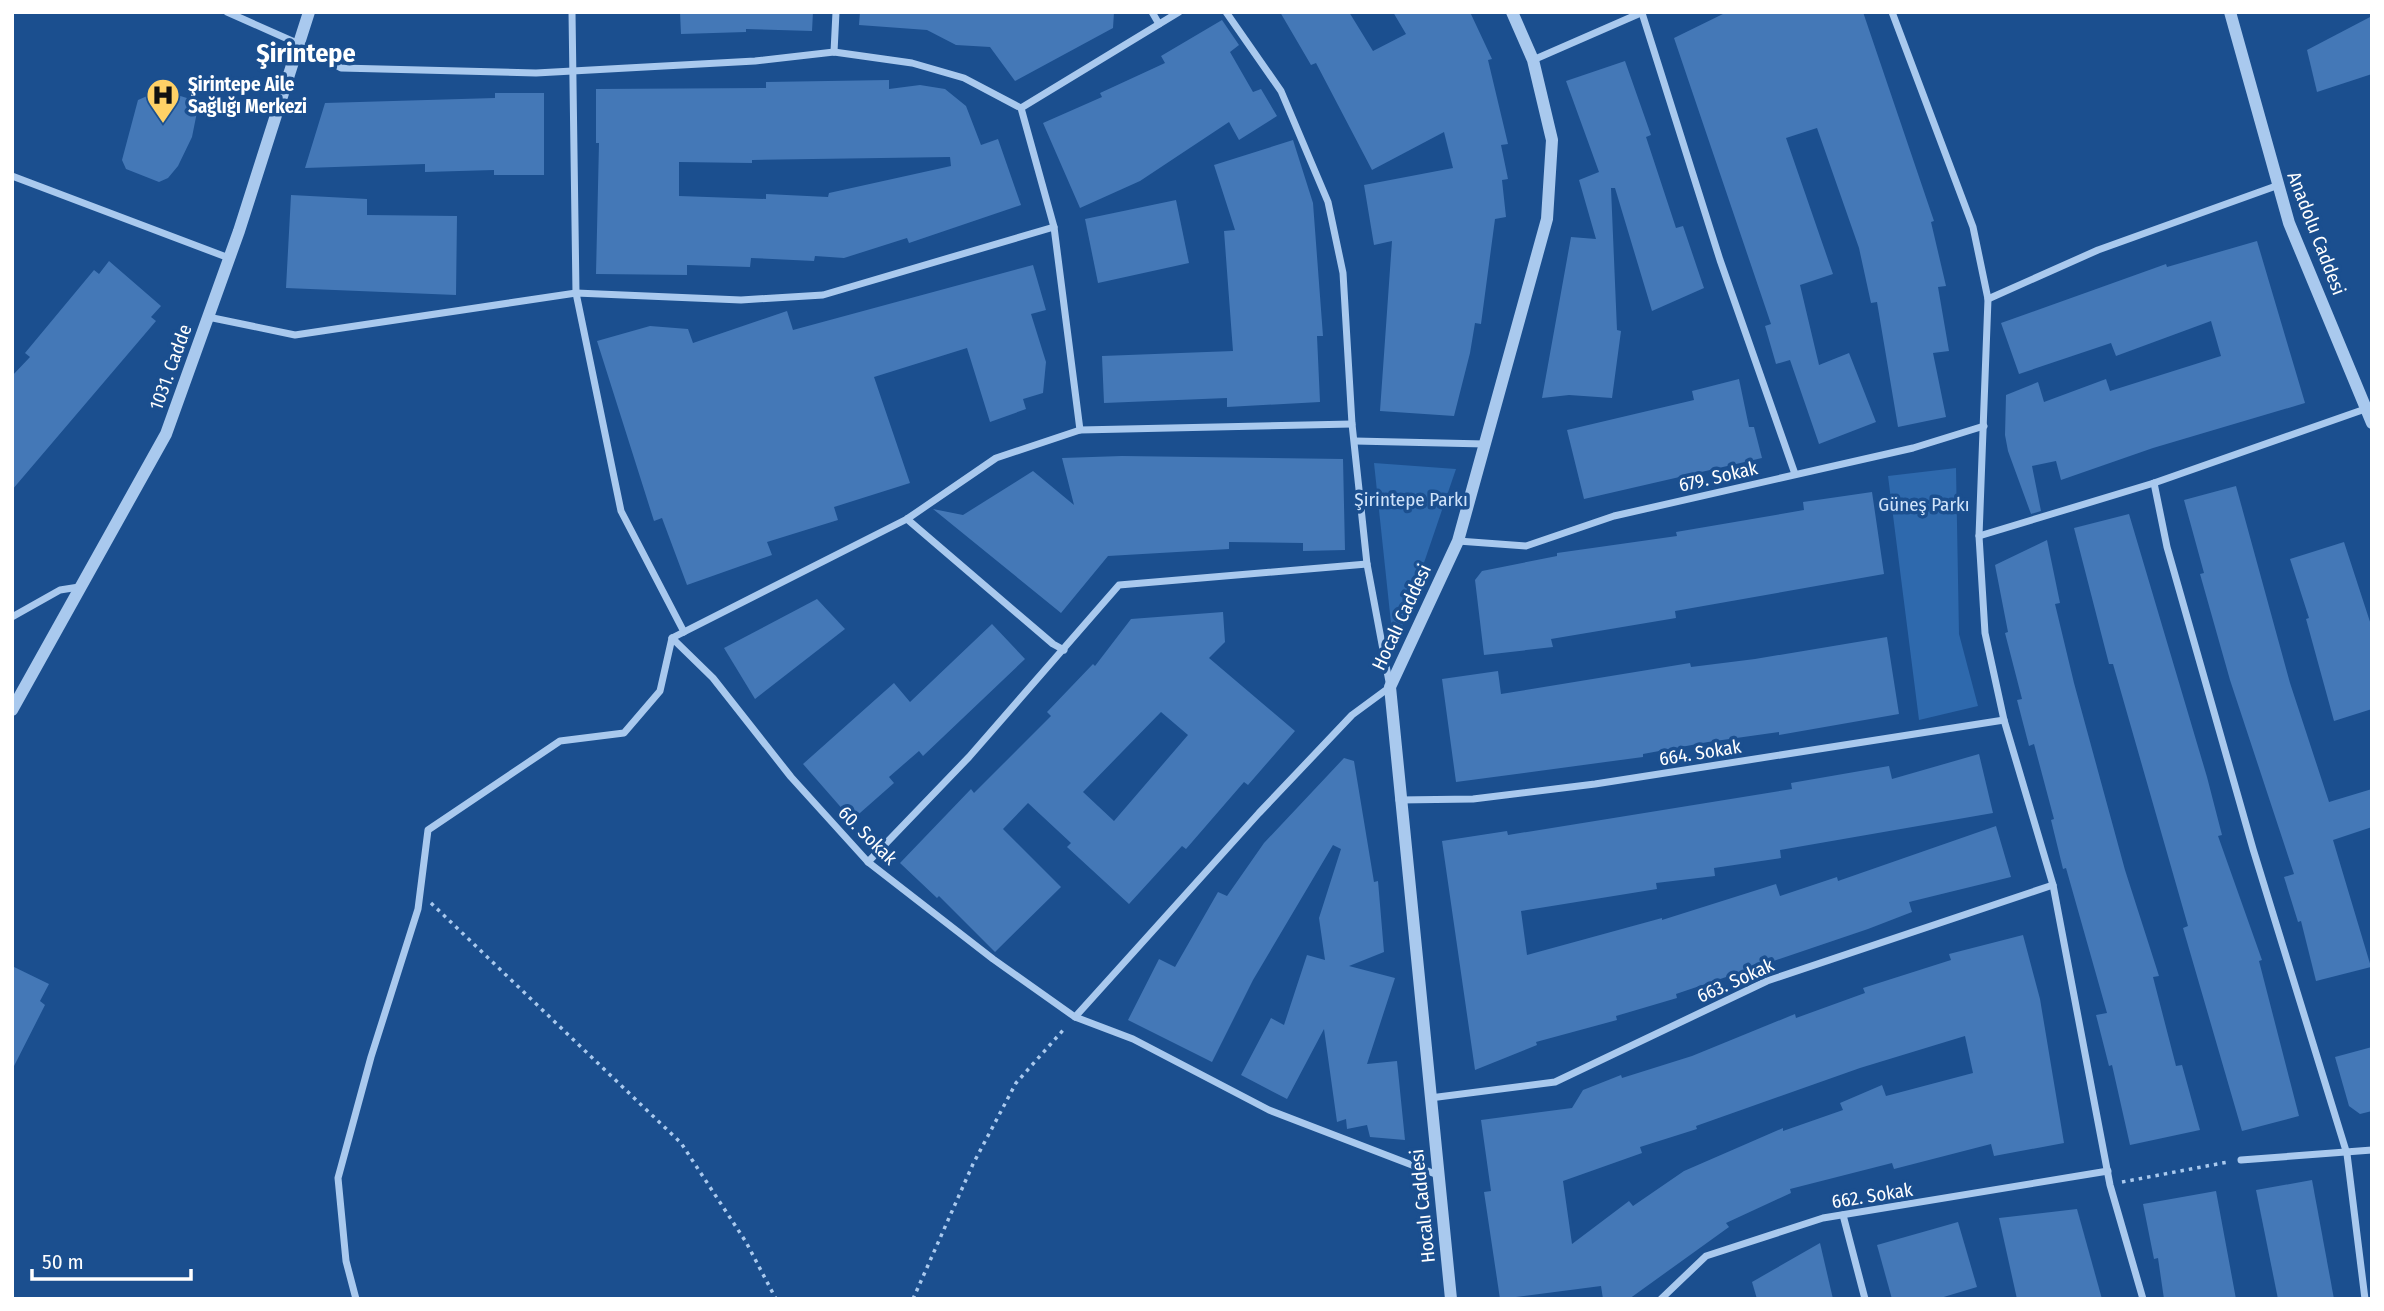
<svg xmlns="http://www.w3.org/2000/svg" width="2384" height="1311" viewBox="0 0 2384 1311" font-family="'Fira Sans Condensed',sans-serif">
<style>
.green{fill:#2e69ad}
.building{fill:#4478b7;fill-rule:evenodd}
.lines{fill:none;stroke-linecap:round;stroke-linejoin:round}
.path{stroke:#a9c9ee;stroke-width:3.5;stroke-dasharray:3.5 5;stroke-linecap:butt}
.minor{stroke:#a9c9ee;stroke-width:7}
.tertiary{stroke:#a9c9ee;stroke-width:12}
.labels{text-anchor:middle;stroke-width:7;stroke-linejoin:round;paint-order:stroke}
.poi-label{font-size:19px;font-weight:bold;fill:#fff;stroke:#1b4f8f;text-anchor:start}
.street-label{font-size:19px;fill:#fff;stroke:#1b4f8f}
.park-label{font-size:19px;fill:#cfe3fa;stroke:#1b4f8f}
.district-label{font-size:26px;font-weight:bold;fill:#fff;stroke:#1b4f8f}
</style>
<rect width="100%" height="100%" fill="#1b4f8f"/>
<g class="green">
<polygon points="1374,463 1456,469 1400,633 1391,623"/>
<polygon points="1956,468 1959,634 1978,706 1919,720 1888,476"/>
</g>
<g class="building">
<polygon points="680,12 813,12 812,31 746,29 746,32 681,34"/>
<polygon points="860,12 1114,12 1113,28 1015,81 990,47 956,45 927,30 859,25"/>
<polygon points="1280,12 1349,12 1373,51 1406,34 1393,12 1470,12 1492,59 1488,60 1508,144 1501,145 1508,179 1502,180 1506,217 1495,219 1481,324 1475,323 1470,353 1454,416 1380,411 1392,241 1374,245 1364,185 1453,168 1444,132 1372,170 1316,63 1311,65"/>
<polygon points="1727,12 1863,12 1934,221 1931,222 1946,286 1938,287 1949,351 1933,353 1946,417 1898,427 1877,302 1871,303 1859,248 1817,128 1786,138 1833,274 1800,285 1819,365 1849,353 1876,422 1819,444 1790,360 1776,364 1765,326 1771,324 1674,38"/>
<polygon points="2372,16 2372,74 2317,92 2307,50"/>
<polygon points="1222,20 1239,45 1230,52 1253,92 1261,89 1277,116 1239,140 1229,122 1140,181 1080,208 1043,123 1102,97 1100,93 1165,63 1161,56"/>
<polygon points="1625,61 1651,135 1646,137 1676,228 1683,226 1704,288 1652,311 1615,188 1611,188 1617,330 1621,331 1612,398 1569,395 1542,398 1571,237 1596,239 1579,180 1599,172 1566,81"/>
<path d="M889,80v9l31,-4 25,4 21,17 15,39 17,-6 23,66 -112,38 -2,-5 -63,20 -29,-2 -1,5 -63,-3 -1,9 -63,-2v10l-91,-1 3,-131h-3v-54l170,-1v-6zM950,157l1,9 -122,27 -1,4 -62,-3v5l-87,-3v-34l73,1v-3z"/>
<polygon points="155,88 190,99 190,106 197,112 192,137 178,166 168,178 159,182 126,169 122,160 138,100 154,93"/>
<polygon points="495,93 544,93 544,175 494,175 494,170 425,172 425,164 305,168 325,103 495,98"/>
<polygon points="1293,140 1313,203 1323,336 1317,336 1320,402 1227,407 1227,398 1104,403 1102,356 1233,351 1224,231 1235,230 1214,165"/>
<polygon points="291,195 367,199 367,215 457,216 456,295 286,288"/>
<polygon points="1176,200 1189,263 1098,283 1085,219"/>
<polygon points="2257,241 2305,403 2153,448 2061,480 2056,461 2032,466 2041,511 2031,514 2008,451 2005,435 2006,395 2038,382 2044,402 2106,379 2110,391 2221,356 2211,321 2116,356 2111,343 2019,374 2001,323 2166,264 2167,267"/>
<polygon points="109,261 161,306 151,317 156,321 12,490 12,376 30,357 25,353 94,270 99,274"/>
<polygon points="1033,265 1046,310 1031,314 1046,362 1043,393 1023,399 1026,409 990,422 967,348 874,377 910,483 834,507 838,520 767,542 772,555 687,585 662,518 654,521 597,341 650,326 688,329 693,343 787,311 793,330"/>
<polygon points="1739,379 1749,427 1754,427 1762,458 1584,499 1567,430 1694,400 1692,391"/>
<polygon points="1122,456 1343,459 1345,550 1303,551 1303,543 1229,542 1229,549 1108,556 1061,613 933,509 963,515 1033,471 1074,505 1062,458"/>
<polygon points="2236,486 2290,683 2329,802 2372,789 2372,827 2333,840 2371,967 2316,981 2301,921 2298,922 2284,877 2294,874 2230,680 2200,574 2204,573 2184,500"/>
<polygon points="1872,492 1884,574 1675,611 1676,618 1551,639 1553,647 1484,655 1475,580 1482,571 1557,556 1557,553 1677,536 1676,532 1804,510 1803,502"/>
<polygon points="2129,514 2207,777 2222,835 2218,836 2262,960 2259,961 2299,1116 2242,1131 2183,928 2188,926 2113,664 2109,664 2074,528"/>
<polygon points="2047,540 2060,603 2055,604 2074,683 2125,870 2159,976 2153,977 2176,1066 2182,1065 2200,1130 2130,1145 2112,1065 2109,1066 2096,1015 2107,1013 2066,868 2063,869 2051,820 2054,819 2034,744 2029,746 2017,700 2022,699 2005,633 2008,632 1995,565"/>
<polygon points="2344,542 2372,628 2372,709 2334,721 2306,619 2309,618 2290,559"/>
<polygon points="817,599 845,629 755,699 724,648"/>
<path d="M1223,612l2,30 -16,16 86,73 -47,54 -4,-3 -58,67 -4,-3 -53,58 -62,-57 4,-4 -43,-40 -25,26 58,58 -66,65 -56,-56 -2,2 -37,-35 71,-74 3,4 77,-77 -4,-4 46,-48 2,2 36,-47zM1161,712l27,23 -74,86 -31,-29z"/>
<polygon points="992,624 1025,659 923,756 919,751 889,777 894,783 852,820 803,764 894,683 910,702"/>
<polygon points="1887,637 1899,714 1779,735 1779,732 1708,742 1643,754 1643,757 1456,782 1442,679 1498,671 1501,694 1690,663 1691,667 1755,659"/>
<polygon points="1979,754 1993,813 1780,850 1781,858 1714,868 1715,876 1656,883 1657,889 1521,911 1527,955 1662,918 1662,920 1776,884 1780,896 1837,877 1838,881 1996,826 2011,877 1909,902 1912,912 1868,929 1676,994 1677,998 1616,1016 1617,1020 1536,1042 1537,1045 1475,1070 1442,841 1507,831 1508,835 1792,789 1791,783 1889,766 1892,779"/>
<polygon points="1344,758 1354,761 1374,882 1378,881 1384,952 1349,966 1395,978 1367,1064 1397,1061 1405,1140 1370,1137 1367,1125 1347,1129 1346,1119 1337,1122 1324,1029 1287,1099 1241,1075 1271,1018 1284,1025 1307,955 1325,960 1319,918 1341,849 1333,845 1253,980 1212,1062 1128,1020 1159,959 1175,967 1218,892 1227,896 1264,843"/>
<path d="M2023,935l17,64 24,144 -70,13 -3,-12 -97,25 -2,-6 -102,26 1,4 -65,30 3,4 -100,72h-26l-2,-13 -101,13 -16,-107 7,-1 -10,-71 91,-12 11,-18 38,-15 1,3 70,-22 103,-42 1,4 69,-25 -2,-5 88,-28 -2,-6zM1965,1036l8,37 -87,23 -4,-11 -42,18 3,7 -60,21v-3l-99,43 -51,35 -4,-5 -57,43 -9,-63 79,-28 -2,-6 57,-18 -1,-3 164,-58z"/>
<polygon points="12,966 49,984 40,1001 45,1005 12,1070"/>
<polygon points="2372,1047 2372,1111 2360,1114 2349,1106 2335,1057"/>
<polygon points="2312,1180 2334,1299 2278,1299 2256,1190"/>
<polygon points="2216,1191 2236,1299 2164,1299 2158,1258 2154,1259 2143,1204"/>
<polygon points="2077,1209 2102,1299 2017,1299 1999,1218"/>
<polygon points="1958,1222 1977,1287 1937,1299 1892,1299 1877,1245"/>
<polygon points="1820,1243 1833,1299 1757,1299 1752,1282"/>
</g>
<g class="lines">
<g class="path">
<polyline points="431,903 681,1143 746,1242 776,1299"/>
<polyline points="2122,1182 2228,1162"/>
<polyline points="913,1299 973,1164 1016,1083 1065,1028"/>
</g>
<g class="minor">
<polyline points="227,12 299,44 341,68 536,73 755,61 834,52 912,63 964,78 1021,108 1054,227 1080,430"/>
<polyline points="572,12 576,293 621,511 684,632"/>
<polyline points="1152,12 1159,24"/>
<polyline points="1892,12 1973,227 1988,299 1979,536 1985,633 2004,720 2053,885 2110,1185 2143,1299"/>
<polyline points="1642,13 1720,260 1795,474"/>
<polyline points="834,52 836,12"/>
<polyline points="1533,60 1643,12"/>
<polyline points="1021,108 1179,12"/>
<polyline points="12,176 229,258"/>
<polyline points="1988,299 2098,250 2276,186"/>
<polyline points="208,317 295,335 576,293 741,300 823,295 1054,227"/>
<polyline points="1355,441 1485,444"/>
<polyline points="2154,483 2167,547 2253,849 2347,1154 2365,1299"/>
<polyline points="907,519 1053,644 1064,650"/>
<polyline points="1979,536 2154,483 2368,408"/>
<polyline points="1458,541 1526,546 1614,516 1913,448 1984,426"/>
<polyline points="12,617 60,590 79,587"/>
<polyline points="672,638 713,678 791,777 868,862 993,959 1075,1017 1133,1039 1269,1110 1438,1175"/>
<polyline points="1399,800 1473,799 1595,784 2004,720"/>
<polyline points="868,862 969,757 1119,585 1367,564"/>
<polyline points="1075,1017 1259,813 1352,715 1390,687 1367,564 1352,424 1343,273 1328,202 1281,91 1226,12"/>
<polyline points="1430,1098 1555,1082 1767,981 2053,885"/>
<polyline points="2241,1160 2372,1150"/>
<polyline points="1843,1215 1865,1299"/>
<polyline points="356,1299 346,1261 338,1178 371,1057 418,909 428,830 560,741 624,733 660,691 672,638 907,519 996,458 1080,430 1352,424"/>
<polyline points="1661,1299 1706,1256 1823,1218 2108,1171"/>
</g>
<g class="tertiary">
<polyline points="2230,12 2289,223 2372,423"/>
<polyline points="12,710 166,434 239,231 309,12"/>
<polyline points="1451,1299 1390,687 1458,541 1547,219 1552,140 1533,60 1512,12"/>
</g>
</g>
<defs>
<symbol id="hospital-pin" viewBox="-11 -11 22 30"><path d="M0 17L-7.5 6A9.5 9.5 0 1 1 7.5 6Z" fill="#ffd166" stroke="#1b4f8f"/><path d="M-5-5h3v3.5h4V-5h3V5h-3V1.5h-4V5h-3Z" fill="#111"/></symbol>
</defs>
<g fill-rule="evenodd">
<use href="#hospital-pin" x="144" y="76" width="38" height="52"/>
</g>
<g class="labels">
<g class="poi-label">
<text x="188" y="91">Şirintepe Aile<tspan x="188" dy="22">Sağlığı Merkezi</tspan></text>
</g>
<g class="street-label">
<text transform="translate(2317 233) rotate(69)" y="7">Anadolu Caddesi</text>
<text transform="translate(170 367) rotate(-70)" y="7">1031. Cadde</text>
<text transform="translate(1718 476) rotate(-13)" y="7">679. Sokak</text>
<text transform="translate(1401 617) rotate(-65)" y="7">Hocalı Caddesi</text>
<text transform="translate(1700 752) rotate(-9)" y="7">664. Sokak</text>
<text transform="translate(868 835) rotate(45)" y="7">60. Sokak</text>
<text transform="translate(1735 980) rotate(-24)" y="7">663. Sokak</text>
<text transform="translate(1872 1195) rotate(-9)" y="7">662. Sokak</text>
<text transform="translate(1422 1206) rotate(-96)" y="7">Hocalı Caddesi</text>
</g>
<g class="park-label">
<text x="1411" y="506">Şirintepe Parkı</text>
<text x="1924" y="511">Güneş Parkı</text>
</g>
<g class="district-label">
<text x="306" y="62">Şirintepe</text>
</g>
</g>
<rect width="2384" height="1311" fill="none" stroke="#ffffff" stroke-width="28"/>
<path d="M32 1269v10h159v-10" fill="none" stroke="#ffffff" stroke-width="3.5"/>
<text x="42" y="1269" font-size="21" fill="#ffffff" stroke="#1b4f8f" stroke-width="5" paint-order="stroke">50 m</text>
</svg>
